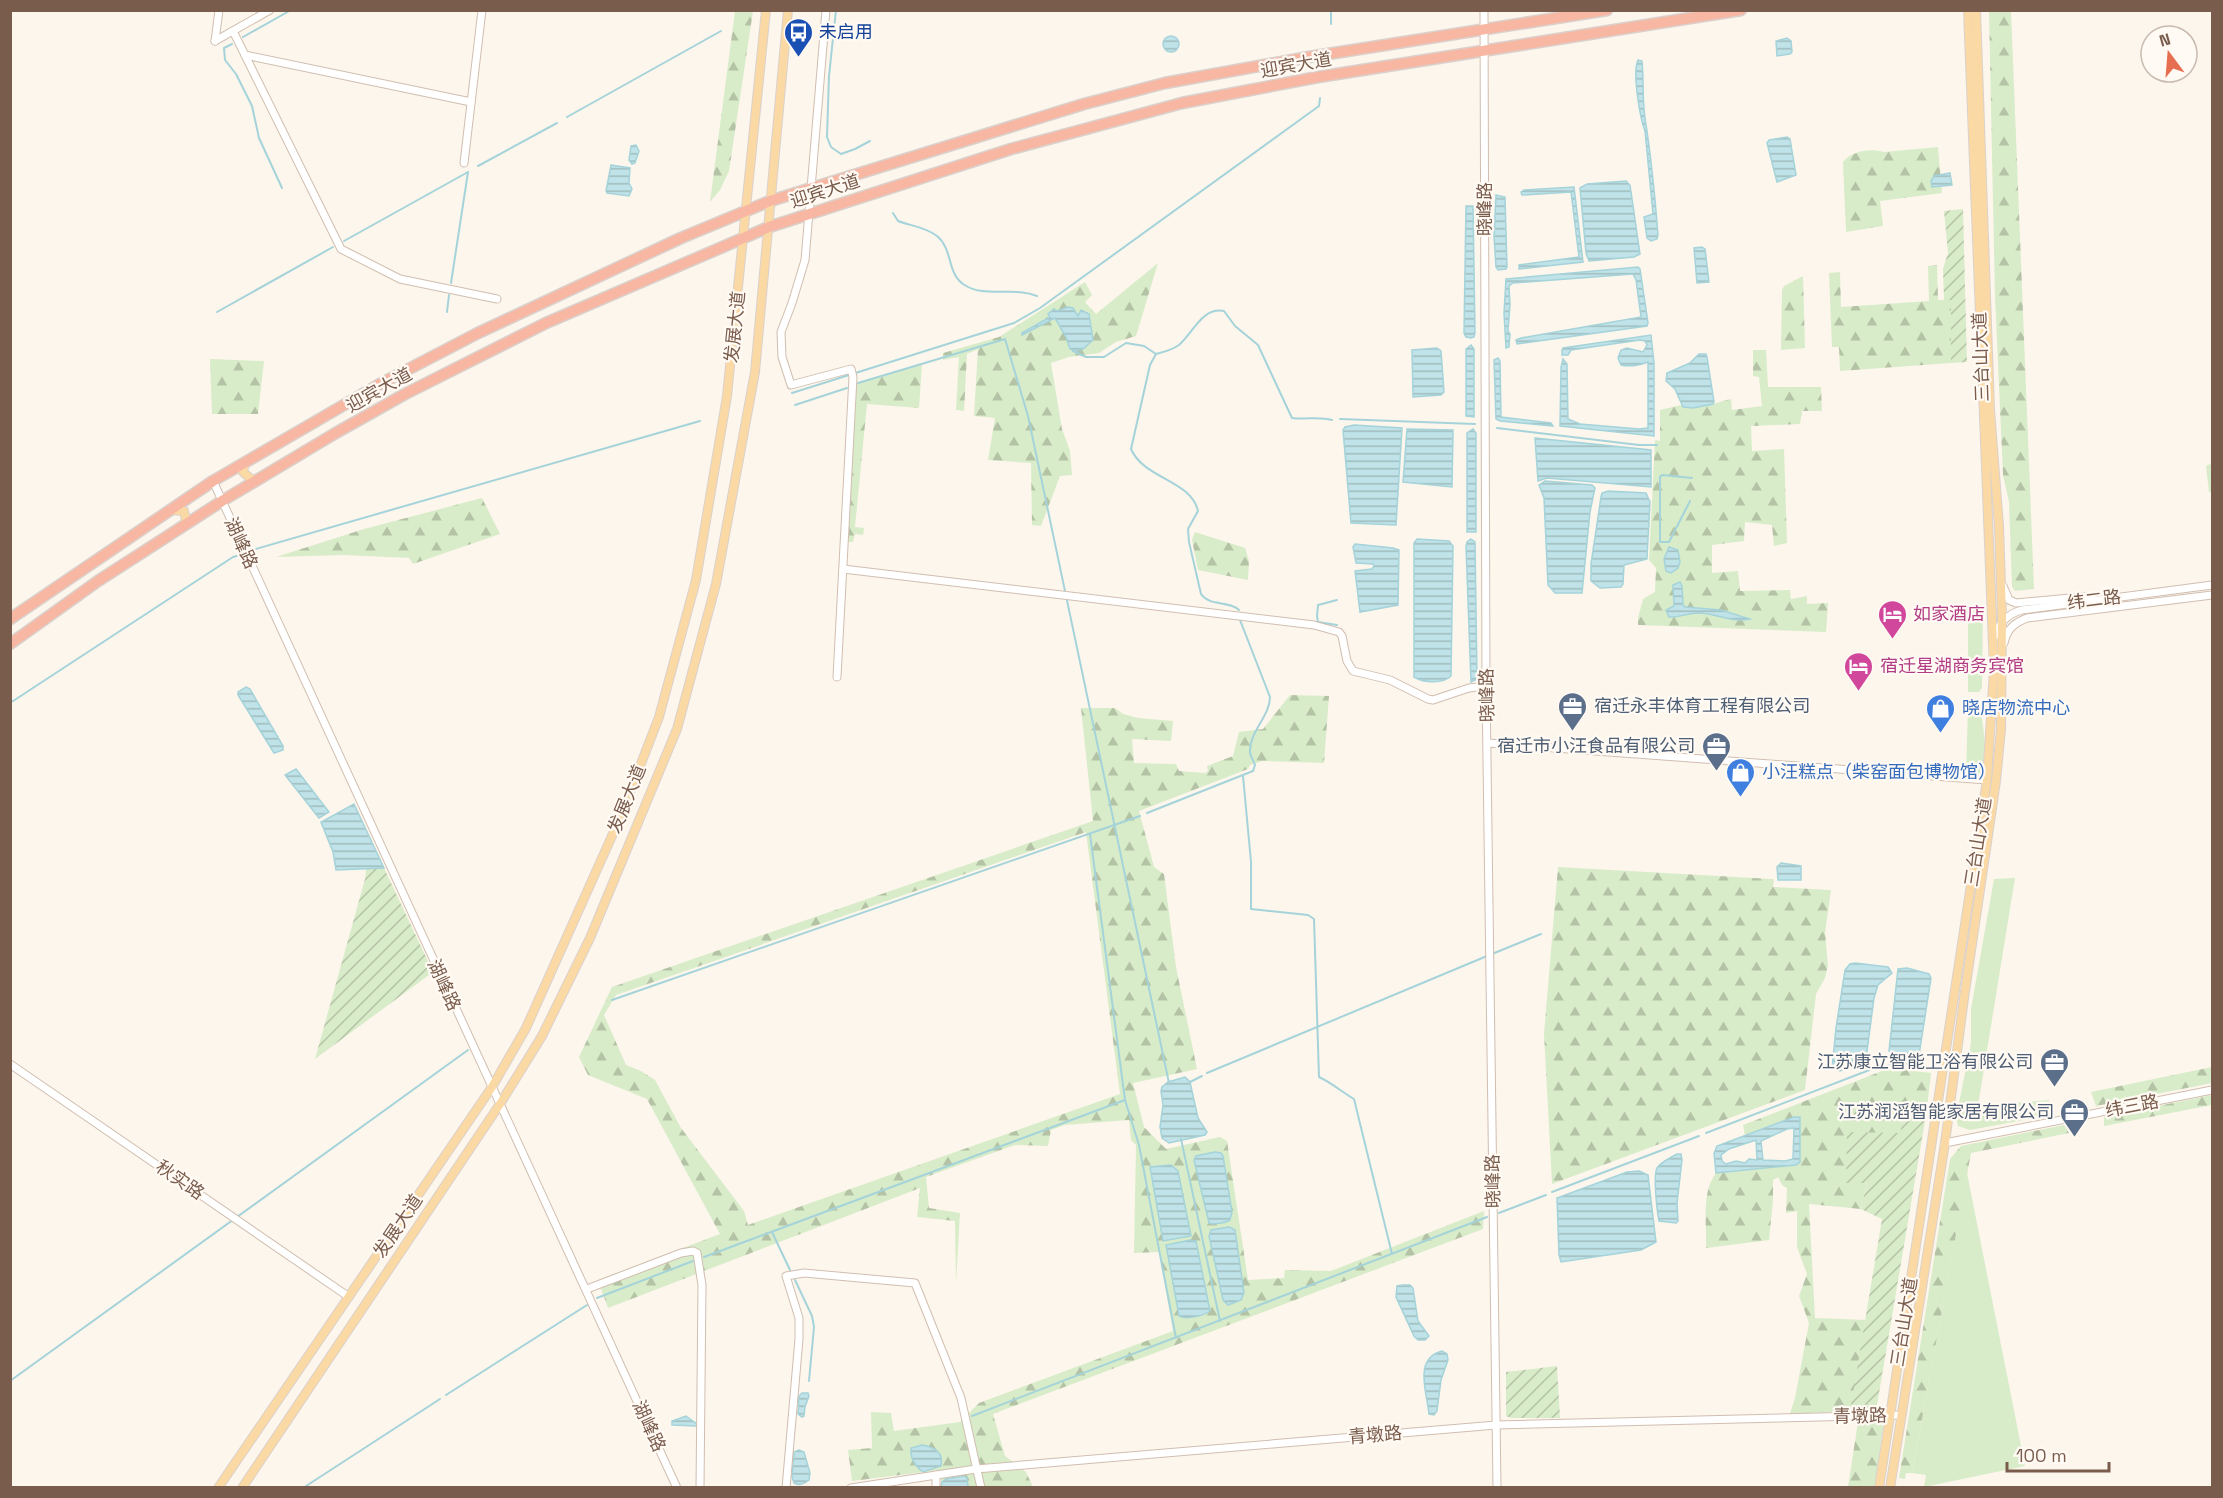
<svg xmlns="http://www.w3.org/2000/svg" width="2223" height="1498" viewBox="0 0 2223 1498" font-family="'Space Grotesk','Noto Sans SC',sans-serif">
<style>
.grass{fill:#d8ecc9}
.forest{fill:url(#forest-firs);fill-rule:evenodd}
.garden{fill:url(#garden-furrows)}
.water{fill:url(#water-rules);stroke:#a5d3da;stroke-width:1.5;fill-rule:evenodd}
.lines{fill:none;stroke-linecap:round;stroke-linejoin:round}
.stream{stroke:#a5d3da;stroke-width:2}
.minor-casing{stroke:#d1beb0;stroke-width:9}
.major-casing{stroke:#dad1cd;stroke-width:10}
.highway-casing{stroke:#dad1cd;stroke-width:13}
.minor{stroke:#fff;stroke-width:7}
.major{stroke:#fbd9a5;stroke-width:8}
.highway{stroke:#f7b7a3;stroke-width:10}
.labels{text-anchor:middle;stroke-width:4.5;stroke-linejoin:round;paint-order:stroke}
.transit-label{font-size:18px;fill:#164399;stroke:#fffaf3;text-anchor:start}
.street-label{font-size:18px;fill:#7a5c4d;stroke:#fffaf3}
.hotel-label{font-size:18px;fill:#b23c85;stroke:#fffaf3;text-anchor:start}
.service-label{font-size:18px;fill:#4e5e75;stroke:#fffaf3;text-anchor:end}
.shop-label{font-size:18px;fill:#366cbe;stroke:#fffaf3;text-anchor:start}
</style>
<defs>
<pattern id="forest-firs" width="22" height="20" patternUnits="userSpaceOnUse" patternTransform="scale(1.5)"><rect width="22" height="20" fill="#d8ecc9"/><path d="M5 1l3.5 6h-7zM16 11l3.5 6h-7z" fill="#b4c2a5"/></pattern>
<pattern id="garden-furrows" width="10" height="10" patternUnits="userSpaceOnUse" patternTransform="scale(1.5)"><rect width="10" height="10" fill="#d8ecc9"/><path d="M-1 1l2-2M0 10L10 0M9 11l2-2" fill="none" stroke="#b4c2a5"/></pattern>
<pattern id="water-rules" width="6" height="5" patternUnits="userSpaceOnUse" patternTransform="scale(1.5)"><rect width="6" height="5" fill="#bfe3e8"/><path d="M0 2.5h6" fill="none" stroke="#a0bbbe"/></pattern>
</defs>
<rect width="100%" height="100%" fill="#fdf6ec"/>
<g class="grass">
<polygon points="2212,463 2212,492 2209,492 2206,466"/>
<polygon points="1983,608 1982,688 1979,692 1968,692 1968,617 1956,617 1956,609"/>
<path d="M1968,707l11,1 2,4c2,13 8,52 -1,61 -4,3 -9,3 -14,3z"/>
<polygon points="2015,878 1978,1106 2049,1100 2047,1116 1970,1130 1958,1126 1956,1118 1971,1043 1971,1009 1994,879"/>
<polygon points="1967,1173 2025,1466 1924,1487 1926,1475 1912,1473"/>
</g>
<g class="forest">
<polygon points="735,11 753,11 729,171 720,190 710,202"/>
<polygon points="1989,11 2011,11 2034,589 2015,591 2012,587 2009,502 2003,475 1995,297"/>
<path d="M1938,147l4,46 -62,8 3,25 -37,6 -3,-70c9,-11 27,-14 41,-10z"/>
<polygon points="1158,263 1136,336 1116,342 1099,353 1069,357 1051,363 1062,429 1070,451 1072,475 1060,476 1041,526 1032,525 1031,463 988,460 995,418 974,416 978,349 967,354 964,411 956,410 959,357 943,360 943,353 999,337 1085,282 1092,295 1085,302 1096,314"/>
<polygon points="1937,265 1938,300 1951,300 1951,363 1840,371 1839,347 1832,347 1829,273 1840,272 1841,307 1929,301 1928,266"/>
<polygon points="1803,276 1805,348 1781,350 1782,290 1784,286"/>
<path d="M1753,350h13l2,37h53l1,24h-20l-2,13 -49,2 1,25 32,-2 3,94 -13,3 -2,-21 -27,-3 -1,19 -32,4v28l26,-2 2,20 50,-1 1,9 16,-3v8l21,-1 -2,29 -188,-7v-7l5,-19 12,-7 1,-24 -7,-8 6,-120 5,1v-31l21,-5c15,7 35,-3 50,-6l1,11 30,-4 -3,-29 -6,-1z"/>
<polygon points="210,359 264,361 258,414 212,414"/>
<polygon points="922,364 919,408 867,404 855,527 864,528 863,535 855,534 853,542 847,542 855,384"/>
<polygon points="482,498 500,534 413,564 409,558 344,555 276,557 364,529"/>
<polygon points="1195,532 1245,548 1249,561 1248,580 1198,570 1192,540"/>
<path d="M1290,695l39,1 -5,67 -62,-2 -12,4 -2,4 -109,42 15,56 10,7 12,93 21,102 -64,14 11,44 22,22 54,-12 7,4 21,139 36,-2 1,-8 46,1 153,-60 -1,18 -490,185 12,42 21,16 7,15h-91l-2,-17 -88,11 -4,-31 24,-2 -1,-36 20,1 3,18 66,-9 19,-19 194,-72 -14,-79 -25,1 2,-108 -5,-5 -2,-20 -64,5 -14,5 -3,16 -33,-1 -89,32 3,31 31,5 -4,70 -1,-62 -38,-4 3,-29 -312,120 -10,-28 122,-46 -73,-135 -59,-24 -9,-18 33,-70 481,-166 -12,-113h34l8,6 15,4 35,3 -2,20 -39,-2 2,24 42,1 3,7 26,2 3,-2 -1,-5 26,-10 6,-24 24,-3zM1086,832l34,262 -372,131 -4,-14 -63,-83 -26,-48 -14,-9 -15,-6 -22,-50 12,-20z"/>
<polygon points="1558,867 1771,879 1774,879 1773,887 1831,890 1825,933 1828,965 1825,978 1816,994 1805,1090 1552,1184 1544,1034"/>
<polygon points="2212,1067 2212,1083 2096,1106 2091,1092"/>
<path d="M1896,1069l35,4 -4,35 -9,2 -15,11 -2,12 -55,50 21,-1 -6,27 -52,-5 6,114 52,2 -15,87 -2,4 -60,3 5,-16 14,-75 -10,-27 8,-22 -10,-27v-36l-11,2 1,-25 -5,-3 -4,-8 -5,3v20l-4,40 -63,8c1,-23 -5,-56 10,-75l80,-8 4,-48 -55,18 -2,-10 139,-54z"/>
<polygon points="2212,1095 2212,1105 2104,1126 2104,1117"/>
<polygon points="2064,1125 2069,1133 1971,1153 1912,1473 1906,1473 1905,1479 1899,1478 1950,1159 1961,1146"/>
<polygon points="1858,1422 1881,1423 1883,1427 1875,1487 1848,1487"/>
</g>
<g class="garden">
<polygon points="1963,209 1967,362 1951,363 1951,300 1944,300 1943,269 1948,253 1944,211"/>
<polygon points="384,868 433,972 315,1059 365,879 366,869"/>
<polygon points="1911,1115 1925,1121 1876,1411 1850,1411 1882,1219 1861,1209 1867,1183 1846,1183 1847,1132 1900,1133 1903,1121"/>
<polygon points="1557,1366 1560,1418 1511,1418 1506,1416 1506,1372"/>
</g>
<g class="water">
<circle cx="1171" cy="44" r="8"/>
<polygon points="1787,38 1791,41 1792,52 1790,54 1777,56 1776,41"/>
<path d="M1638,60l4,1c2,19 0,37 3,57 6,38 10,78 13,117l-1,4 -6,2 -4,-3 -3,-21 9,-3 -8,-83c-5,-13 -13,-59 -7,-71z"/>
<polygon points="1787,137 1790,139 1796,175 1777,182 1767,143 1769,140"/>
<polygon points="636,145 639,151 635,163 632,164 629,160 631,146"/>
<polygon points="611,165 630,168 629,183 632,189 629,196 607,193 606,191"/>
<polygon points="1950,173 1952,185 1932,187 1931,181 1934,176"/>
<polygon points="1626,181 1630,185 1640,254 1634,257 1589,261 1586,253 1580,188 1587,184"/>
<polygon points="1574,187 1583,262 1519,269 1519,265 1579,257 1571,192 1522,195 1521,192 1524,190"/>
<polygon points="1496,195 1505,197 1507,267 1506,269 1498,270 1496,267 1494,236"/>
<polygon points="1466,206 1473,206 1475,333 1474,337 1471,338 1466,337 1464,333"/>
<polygon points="1702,247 1705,249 1709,282 1697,283 1694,248"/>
<polygon points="1638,267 1640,269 1648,323 1647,326 1517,344 1516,340 1521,338 1641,317 1636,280 1633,274 1513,283 1509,286 1510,304 1508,331 1510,334 1509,347 1506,348 1504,313 1506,279"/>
<polygon points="1068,307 1073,308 1078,316 1081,310 1089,314 1093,340 1083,349 1075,351 1070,349 1066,337 1055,318 1022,335 1022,333 1050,317 1048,314 1054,309 1057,311"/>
<path d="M1651,335l3,28v73l-94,-10 1,-59 2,-8 4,5 1,55 12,5 59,5 9,-1v-66c-8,3 -18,5 -27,3l-3,-7 3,-8 6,-2 16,4 4,-7 -2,-4 -5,-1 -69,10 -3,5h-6v-5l1,-2z"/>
<polygon points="1471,345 1474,349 1474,417 1466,416 1466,349"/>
<polygon points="1437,348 1441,351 1444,392 1441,395 1413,397 1412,350"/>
<polygon points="1699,354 1706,354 1707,357 1714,402 1713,404 1693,408 1683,407 1675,389 1666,381 1667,373 1690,363"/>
<polygon points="1498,358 1500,361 1501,417 1551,423 1553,426 1500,421 1496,419 1494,360"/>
<polygon points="1354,425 1402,428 1396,525 1351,523 1343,430 1345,427"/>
<polygon points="1407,429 1453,430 1452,487 1403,482"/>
<polygon points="1473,429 1476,433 1476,532 1467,532 1467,433"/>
<polygon points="1535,438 1651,450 1651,487 1547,478 1538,481"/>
<polygon points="1545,481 1592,485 1595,488 1590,512 1582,593 1555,593 1548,585 1544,498 1539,485"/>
<polygon points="1608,491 1646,493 1650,502 1647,557 1647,559 1624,565 1623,584 1621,587 1600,588 1591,581 1591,564 1601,497 1602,493"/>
<path d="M1417,539l32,2 4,5 -2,130c-8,8 -27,7 -37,1v-134z"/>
<polygon points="1471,539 1475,542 1477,679 1471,682 1466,546 1467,542"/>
<polygon points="1355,544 1393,548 1399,550 1398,605 1360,612 1355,571 1372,569 1374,566 1373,564 1356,563 1353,547"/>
<polygon points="1669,547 1678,550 1680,562 1678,568 1671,573 1666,571 1664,559"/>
<path d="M1680,582l2,4 1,19 2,2 36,3 29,9c-19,4 -34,-6 -52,-6 -10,0 -20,5 -29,4l-3,-7 8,-4 -1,-21z"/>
<polygon points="246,687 250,689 283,746 283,750 274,753 238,695 238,692"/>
<polygon points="296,769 329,812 319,818 285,775"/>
<polygon points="354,804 384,868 336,870 333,852 321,822"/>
<polygon points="1781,863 1801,866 1801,880 1778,880 1777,867"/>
<polygon points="1855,963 1888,967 1892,973 1878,985 1874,998 1866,1059 1840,1071 1832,1068 1836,1028 1845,970 1850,964"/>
<path d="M1907,968l22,6 2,4 -12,77c-9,4 -21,2 -30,-4l9,-82z"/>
<polygon points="1185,1077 1190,1082 1198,1118 1207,1132 1205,1135 1169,1143 1162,1138 1160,1127 1163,1105 1161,1091 1162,1087 1168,1082"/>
<path d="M1794,1117h6v45l-4,3 -80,8 -2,-20 3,-7zM1794,1128l-1,31 -8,2 -22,-1 -2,-19 26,-12zM1756,1140l1,20 -8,-1 -4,4 -9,-2 -10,3 -4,-3 -1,-6 8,-6z"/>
<path d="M1215,1152l6,1 2,3 9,56 -2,8c-5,3 -16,5 -21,3l-15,-63 2,-4z"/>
<path d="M1677,1154h4l1,6 -5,43 1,18 -2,2 -17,-2c-2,-10 -6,-45 -2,-53 4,-6 13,-10 20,-14z"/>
<polygon points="1171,1165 1178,1171 1191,1236 1163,1241 1150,1167"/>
<polygon points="1639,1171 1648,1175 1656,1242 1641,1250 1561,1262 1559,1255 1557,1198 1627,1172"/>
<polygon points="1229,1227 1235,1230 1244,1293 1241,1300 1228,1305 1223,1300 1209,1236 1211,1230"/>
<path d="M1190,1240l6,1 14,70c-7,5 -23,9 -31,5l-13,-71z"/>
<polygon points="1403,1285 1410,1285 1413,1288 1418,1321 1429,1336 1425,1340 1418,1340 1414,1336 1396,1297 1397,1286"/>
<path d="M1442,1351l5,3 1,6 -7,20 -4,31 -3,4 -5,-1c-2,-22 -16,-55 13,-63z"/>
<polygon points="802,1393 808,1393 809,1396 805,1407 804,1416 802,1417 798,1414 799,1396"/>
<polygon points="686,1416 697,1424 696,1426 672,1425 672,1421"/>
<path d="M922,1445c12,2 22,7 19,21l-18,6c-8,-6 -13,-14 -12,-24z"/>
<path d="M799,1450l5,2 6,21 -1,7c-5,4 -9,6 -15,3l-2,-6 2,-25z"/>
<polygon points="964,1476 967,1478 968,1487 941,1487 942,1482 946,1479"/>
</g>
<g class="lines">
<g class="stream">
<polyline points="836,10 829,76 827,137 831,147 841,154 855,149 870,141"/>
<polyline points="1331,24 1331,10"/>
<polyline points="243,37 291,10"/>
<polyline points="232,44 224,48 225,60 236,74 252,106 259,138 282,188"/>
<polyline points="567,117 721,31"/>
<polyline points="478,166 557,123"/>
<path d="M893,213l5,8c13,5 28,6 39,15 16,13 10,37 26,48 21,15 51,2 74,12"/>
<polyline points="344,241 468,172"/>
<polyline points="451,283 468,172"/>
<polyline points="217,312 333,247"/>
<polyline points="447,312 449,295"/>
<path d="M1073,351l13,6h18l22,-14 18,3 12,8c8,-2 16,-4 23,-9 14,-12 23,-38 45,-34l11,15 23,19 34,73c14,2 26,-2 40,2"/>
<path d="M1156,354l-6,11 -19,84c13,30 60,31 67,62l-10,18 1,13 12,52c9,13 28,6 38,16"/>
<polyline points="858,383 1005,339 1028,416 1169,1083"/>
<polyline points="792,393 1014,323 1040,308 1319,106 1320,98"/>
<polyline points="795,405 847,388"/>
<polyline points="1340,419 1475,424"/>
<polyline points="1497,428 1639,445 1657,445"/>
<polyline points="1690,501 1669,542 1660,542 1660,477 1662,475 1692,478"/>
<polyline points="252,550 700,421"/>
<polyline points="1337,625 1318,622 1317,616 1318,605 1337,600"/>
<polyline points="10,703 233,557 240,555"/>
<path d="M1243,776l8,86v47l57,6 6,4 5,158c13,6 23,15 35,22l38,155"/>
<path d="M1147,813l106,-42 2,-6c-1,-4 -5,-9 -5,-13 -1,-20 20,-36 20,-55l-30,-77"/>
<polyline points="1090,834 1125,1100 1139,1145 1176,1338"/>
<polyline points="1492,954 1541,934"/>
<polyline points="612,1000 1140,816"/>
<polyline points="1207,1073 1487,956"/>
<polyline points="1190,1082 1202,1076"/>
<polyline points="1706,1133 1872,1069 1901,1063 1931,1067"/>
<polyline points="1181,1139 1220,1321"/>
<polyline points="1552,1192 1699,1136"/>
<polyline points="1499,1213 1546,1195"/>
<polyline points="772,1232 790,1270"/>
<polyline points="704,1257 1125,1100"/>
<polyline points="795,1280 812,1316 814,1327 809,1381"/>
<polyline points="597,1298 693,1261"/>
<polyline points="10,1381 468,1050"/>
<polyline points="446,1395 587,1305"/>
<polyline points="972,1416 1487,1217"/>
<polyline points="303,1488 440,1399"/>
</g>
<defs>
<g id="minor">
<polyline points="826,10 805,260 792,303 781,332 782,357 791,385 851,369 853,377 837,677"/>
<polyline points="1484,10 1486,686 1497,1488"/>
<polyline points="233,31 341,249 400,279 497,299"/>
<polyline points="215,41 270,10"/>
<polyline points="215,41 219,10"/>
<polyline points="245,55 471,102"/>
<polyline points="464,163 482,10"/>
<polyline points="213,481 677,1488"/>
<polyline points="843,569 1314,625 1339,632 1342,636 1347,661 1353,671 1390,680 1428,699 1433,700 1469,688 1486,686"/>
<polyline points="2003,586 2009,600 2016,603 2081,597 2092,597"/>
<path d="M1994,638c5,-15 13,-24 28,-28l190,-25"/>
<path d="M2004,643c3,-14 10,-20 23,-25l185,-23"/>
<polyline points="1488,743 1987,780"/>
<polyline points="10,1064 349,1297"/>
<polyline points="1945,1143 2212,1090"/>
<polyline points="587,1289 681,1253 693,1251 697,1253 702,1285 700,1488"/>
<polyline points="936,1475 936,1488"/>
<polyline points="786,1488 799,1339 799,1318 786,1276 804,1273 915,1283 961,1398 981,1488"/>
<polyline points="851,1488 976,1469 1496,1425 1901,1415"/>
</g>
<g id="major">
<polyline points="245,461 243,472 251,479 258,480"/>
<polyline points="170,510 184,511 186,520 183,526"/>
<polyline points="218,1488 492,1087 526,1028 620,818 659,717 696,580 727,396 766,10"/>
<polyline points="242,1488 500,1104 542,1036 590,938 677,729 716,584 755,372 788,10"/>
<polyline points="1879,1488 1987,780 1994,670 1968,10"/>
<polyline points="1890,1488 1945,1143 1964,998 1996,781 2001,729 2002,616 1999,526 1990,410 1976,10"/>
</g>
<g id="highway">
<polyline points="10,619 213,481 380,384 478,333 681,238 770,201 1084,104 1165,83 1309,57 1607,10"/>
<polyline points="10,644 98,581 222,501 334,434 405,394 546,323 769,227 1011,149 1182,103 1318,77 1741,10"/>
</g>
</defs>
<use href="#minor" class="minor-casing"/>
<use href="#major" class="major-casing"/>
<use href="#highway" class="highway-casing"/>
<use href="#minor" class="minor"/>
<use href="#major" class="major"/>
<use href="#highway" class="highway"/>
</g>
<defs>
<symbol id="bus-pin" viewBox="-11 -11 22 30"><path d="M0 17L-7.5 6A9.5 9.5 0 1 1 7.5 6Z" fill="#1a4fb4" stroke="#fffaf3"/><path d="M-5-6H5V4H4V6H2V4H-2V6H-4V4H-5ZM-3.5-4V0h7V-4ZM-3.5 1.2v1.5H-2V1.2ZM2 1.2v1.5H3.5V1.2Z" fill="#fff"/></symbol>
<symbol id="hotel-pin" viewBox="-11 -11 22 30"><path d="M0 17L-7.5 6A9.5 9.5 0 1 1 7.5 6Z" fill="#d1479c" stroke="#fffaf3"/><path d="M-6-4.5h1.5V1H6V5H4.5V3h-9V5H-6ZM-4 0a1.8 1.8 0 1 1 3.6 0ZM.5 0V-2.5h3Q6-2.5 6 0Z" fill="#fff"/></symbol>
<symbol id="office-pin" viewBox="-11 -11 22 30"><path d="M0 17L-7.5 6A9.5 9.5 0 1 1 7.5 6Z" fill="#5c6f8a" stroke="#fffaf3"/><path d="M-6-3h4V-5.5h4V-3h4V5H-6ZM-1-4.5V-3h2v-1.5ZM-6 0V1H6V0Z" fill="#fff"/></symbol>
<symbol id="shop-pin" viewBox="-11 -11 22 30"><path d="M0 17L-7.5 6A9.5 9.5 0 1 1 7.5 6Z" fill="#3f7fe0" stroke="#fffaf3"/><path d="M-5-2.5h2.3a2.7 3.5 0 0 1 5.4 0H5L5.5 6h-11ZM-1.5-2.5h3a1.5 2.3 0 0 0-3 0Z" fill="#fff"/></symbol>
</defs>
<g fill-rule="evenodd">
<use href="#bus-pin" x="782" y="16" width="33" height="45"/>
<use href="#hotel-pin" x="1876" y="598" width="33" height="45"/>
<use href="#hotel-pin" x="1842" y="650" width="33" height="45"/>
<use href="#office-pin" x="1556" y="690" width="33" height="45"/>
<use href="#shop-pin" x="1924" y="692" width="33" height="45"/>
<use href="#office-pin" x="1700" y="730" width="33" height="45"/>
<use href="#shop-pin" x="1724" y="756" width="33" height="45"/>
<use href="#office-pin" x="2038" y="1046" width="33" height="45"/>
<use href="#office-pin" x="2058" y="1096" width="33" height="45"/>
</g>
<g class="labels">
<g class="transit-label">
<text x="819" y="38">未启用</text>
</g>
<g class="street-label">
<text transform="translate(1296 65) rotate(-10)" y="6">迎宾大道</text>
<text transform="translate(825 191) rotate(-18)" y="6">迎宾大道</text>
<text transform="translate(1485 209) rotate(-90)" y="6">晓峰路</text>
<text transform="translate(735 327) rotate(-84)" y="6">发展大道</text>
<text transform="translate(1981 357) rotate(-92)" y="6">三台山大道</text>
<text transform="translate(379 390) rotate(-29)" y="6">迎宾大道</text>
<text transform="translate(241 543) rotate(65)" y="6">湖峰路</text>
<text transform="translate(2094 600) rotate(-7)" y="6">纬二路</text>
<text transform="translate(1487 695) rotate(-91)" y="6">晓峰路</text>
<text transform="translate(627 799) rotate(-68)" y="6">发展大道</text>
<text transform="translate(1978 842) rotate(-81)" y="6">三台山大道</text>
<text transform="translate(444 985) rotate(65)" y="6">湖峰路</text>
<text transform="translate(2132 1106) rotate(-11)" y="6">纬三路</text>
<text transform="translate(180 1180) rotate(35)" y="6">秋实路</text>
<text transform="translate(1493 1181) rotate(-91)" y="6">晓峰路</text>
<text transform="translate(398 1226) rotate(-56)" y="6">发展大道</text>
<text transform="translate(1904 1322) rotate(-81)" y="6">三台山大道</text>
<text transform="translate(1860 1416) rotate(-1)" y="6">青墩路</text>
<text transform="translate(649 1426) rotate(65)" y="6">湖峰路</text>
<text transform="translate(1375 1435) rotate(-5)" y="6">青墩路</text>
</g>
<g class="hotel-label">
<text x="1913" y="620">如家酒店</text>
<text x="1880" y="672">宿迁星湖商务宾馆</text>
</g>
<g class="service-label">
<text x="1594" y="712" text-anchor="start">宿迁永丰体育工程有限公司</text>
<text x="1695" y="752">宿迁市小汪食品有限公司</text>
<text x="2033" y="1068">江苏康立智能卫浴有限公司</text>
<text x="2054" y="1118">江苏润滔智能家居有限公司</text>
</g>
<g class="shop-label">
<text x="1962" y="714">晓店物流中心</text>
<text x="1762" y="778">小汪糕点（柴窑面包博物馆）</text>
</g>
</g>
<rect width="2223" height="1498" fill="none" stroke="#7a5c4d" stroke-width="24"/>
<g transform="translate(2169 54) rotate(344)"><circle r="28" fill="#fffaf3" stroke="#cabbb1" stroke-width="1.5"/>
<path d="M0-4.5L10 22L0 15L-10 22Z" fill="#e76f51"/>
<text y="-9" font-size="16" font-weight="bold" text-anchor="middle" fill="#7a5c4d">N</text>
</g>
<path d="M2007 1462v9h102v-9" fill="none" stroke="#7a5c4d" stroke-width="3"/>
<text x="2016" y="1462" font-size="18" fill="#7a5c4d" stroke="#fffaf3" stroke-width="4.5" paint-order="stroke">100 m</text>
</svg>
